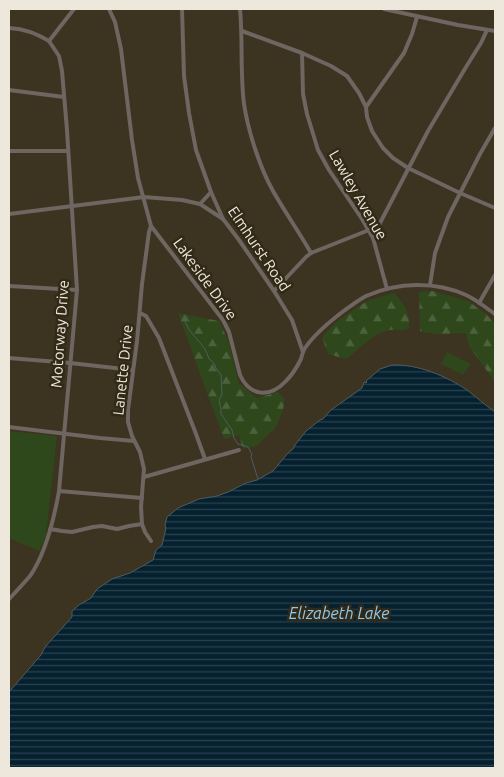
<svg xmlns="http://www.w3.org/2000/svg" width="504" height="777" viewBox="0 0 504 777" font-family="Ubuntu,sans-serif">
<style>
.green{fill:#2e481c}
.forest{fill:url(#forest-firs)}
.water{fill:url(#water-rules);stroke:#4b5d64}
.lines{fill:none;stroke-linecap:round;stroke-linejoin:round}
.stream{stroke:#4b5d64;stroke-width:1}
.street{stroke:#6f6561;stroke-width:4}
.labels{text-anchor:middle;stroke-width:5;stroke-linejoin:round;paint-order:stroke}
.street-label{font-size:15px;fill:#eee8dc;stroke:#322917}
.water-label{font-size:16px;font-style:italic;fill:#8bcaf0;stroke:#322917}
</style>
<defs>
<pattern id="forest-firs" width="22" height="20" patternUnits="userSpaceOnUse" patternTransform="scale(1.25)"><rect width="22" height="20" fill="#2e481c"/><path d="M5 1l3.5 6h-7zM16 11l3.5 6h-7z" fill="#4d623c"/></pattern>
<pattern id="water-rules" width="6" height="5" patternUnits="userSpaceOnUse" patternTransform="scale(1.25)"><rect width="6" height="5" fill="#052130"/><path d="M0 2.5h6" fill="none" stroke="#2a414d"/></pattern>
</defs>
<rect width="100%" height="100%" fill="#3c3321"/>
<g class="green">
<polygon points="447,352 471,364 463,375 441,364"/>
<polygon points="9,431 57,436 46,536 39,551 9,538"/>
</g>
<g class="forest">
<path d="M432,291l36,10 18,13 9,10v58l-26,-36 -3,-13c-15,0 -32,3 -46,-2l-1,-39z"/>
<path d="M394,293c11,12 16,19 15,35 -7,3 -12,1 -19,2 -15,2 -32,20 -44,29l-18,-5 -5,-14v-4l16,-16 28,-19z"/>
<polygon points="178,313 219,321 228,340 239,383 257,398 278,392 285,399 283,410 275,429 265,437 257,446 243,449 239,435 224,439"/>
</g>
<path class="water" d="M392,365c26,-1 54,11 75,25 9,7 18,15 28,22v356h-486v-76l32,-37 4,-8 27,-30v-6l7,-6 12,-7 6,-9 15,-10 18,-6 23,-13 3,-10 6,-5 4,-17 -1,-3 2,-8 11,-9 21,-9 18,-3 11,-4 18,-9 11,-3 16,-9 15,-18 5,-4 2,-4 11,-14 14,-11 3,-1 8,-9 31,-22 2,-6 2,1 1,-1 -1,-1 14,-12z"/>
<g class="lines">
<path class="stream" d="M184,316c2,19 21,25 25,43l5,4 2,5 5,7 1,19 -3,6 2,9v5l11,16 2,8 4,6 10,3 4,7 -1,3 7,22"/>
<g class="street">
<path d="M109,9l6,13 6,27 11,91 6,38 13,48 72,94 6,12 11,43c10,22 30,23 46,6 6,-6 11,-14 15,-22 1,-4 2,-8 4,-11 9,-13 23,-25 36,-35 8,-6 16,-12 25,-17 32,-14 69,-15 100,-1 11,5 20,13 29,19"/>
<polyline points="182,9 184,76 189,113 196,150 211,192 223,219 239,240 274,291 292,320 303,352"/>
<path d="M240,9c3,32 0,64 4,95 4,27 16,64 29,87 12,21 26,41 38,62"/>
<polyline points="384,9 458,25 495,31"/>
<path d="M9,28c16,1 26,5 40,13"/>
<polyline points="242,31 302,53 331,66 347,76 359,93 366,107 367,117 372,131 383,148 393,158 408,168 460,193 495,208"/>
<polyline points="302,53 303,94 307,114 318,150 329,170 362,219 373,238 387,289"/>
<polyline points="9,90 64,97"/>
<polyline points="366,107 404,53 412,34 417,17"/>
<polyline points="9,151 68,151"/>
<polyline points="200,204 211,192"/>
<polyline points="9,214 144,197 182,200 200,204 223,219"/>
<polyline points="151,226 149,232 142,284 137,341 128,410 128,422 132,436 140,452 144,469 141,507 142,524 145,532 151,541"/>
<polyline points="373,238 379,225 428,131 466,67 481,43 487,30"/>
<polyline points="430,285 435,253 448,217 480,154 495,128"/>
<polyline points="9,286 77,290"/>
<polyline points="274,291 306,257 311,253 369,230"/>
<polyline points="479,303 495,275"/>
<polyline points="140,313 146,316 149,321 159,338 196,434 205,459"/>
<polyline points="9,358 70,363 133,370"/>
<polyline points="9,427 100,438 134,441"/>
<polyline points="144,477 239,450"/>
<polyline points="59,491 142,498"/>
<polyline points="50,529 62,531 72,532 93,527 102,526 117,529 129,526 142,524"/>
<path d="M9,599c7,-7 14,-15 21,-23 16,-23 24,-57 29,-85l18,-201 -10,-160 -5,-59 -3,-15 -10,-15 25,-32"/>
</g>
</g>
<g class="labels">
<g class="street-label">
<text transform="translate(358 195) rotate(60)" y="5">Lawley Avenue</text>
<text transform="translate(259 249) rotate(56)" y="5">Elmhurst Road</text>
<text transform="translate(205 279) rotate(54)" y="5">Lakeside Drive</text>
<text transform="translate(60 334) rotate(-86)" y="5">Motorway Drive</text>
<text transform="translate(123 370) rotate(-84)" y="5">Lanette Drive</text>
</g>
<g class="water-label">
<text x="339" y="619">Elizabeth Lake</text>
</g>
</g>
<rect width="504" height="777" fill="none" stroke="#eee8dc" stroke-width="20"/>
</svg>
